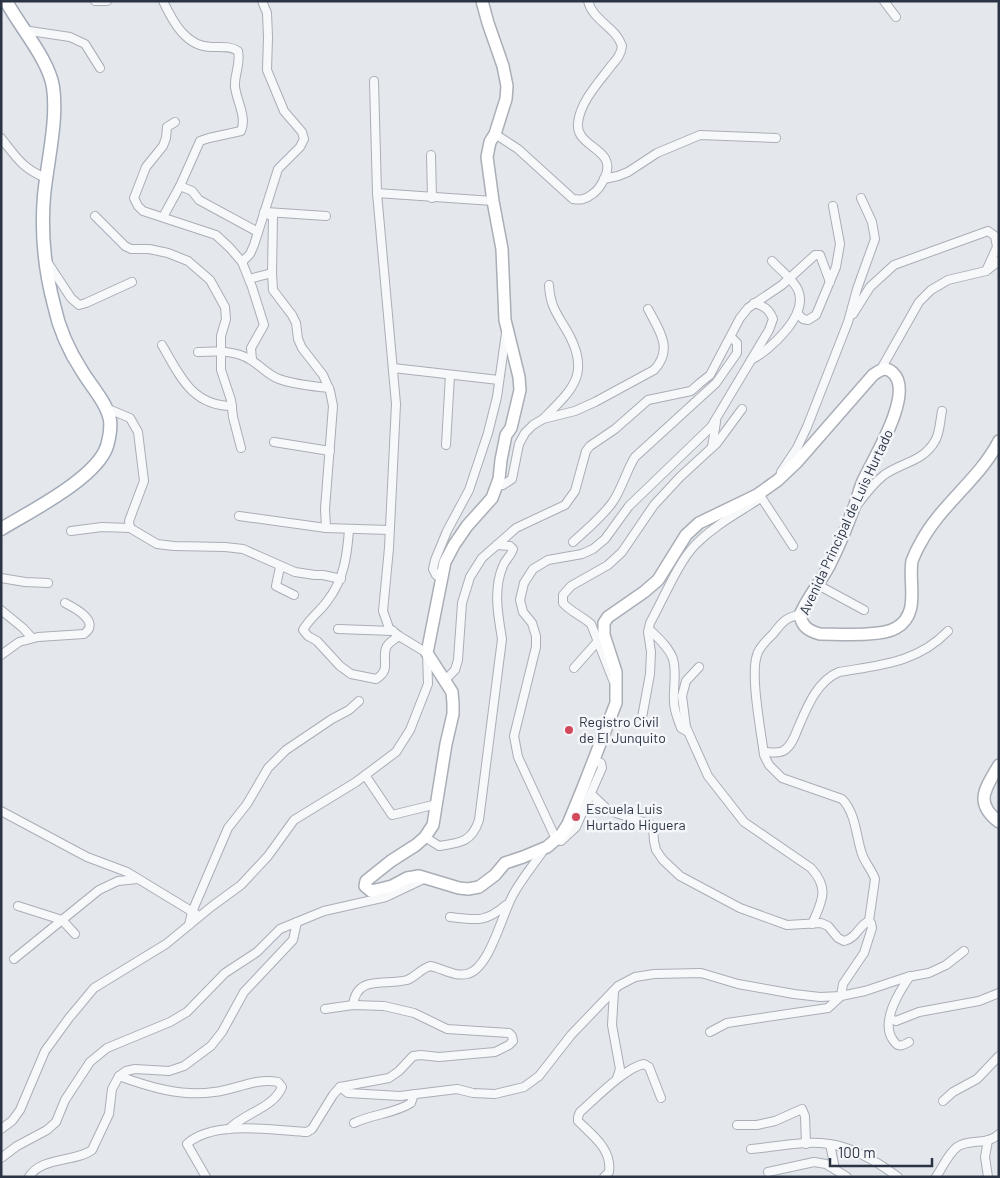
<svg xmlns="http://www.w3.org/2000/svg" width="1000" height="1178" viewBox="0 0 1000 1178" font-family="Barlow,sans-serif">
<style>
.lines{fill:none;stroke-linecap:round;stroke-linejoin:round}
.street-casing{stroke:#a9aeb7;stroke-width:10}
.secondary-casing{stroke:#a9aeb7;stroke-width:14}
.primary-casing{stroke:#a3abb8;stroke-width:15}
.street{stroke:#f7f8fa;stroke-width:8}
.secondary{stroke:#fff;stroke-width:11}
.primary{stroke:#fff;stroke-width:12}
.poi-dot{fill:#d1495b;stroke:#f4f6f9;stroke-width:2}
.labels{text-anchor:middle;stroke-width:5;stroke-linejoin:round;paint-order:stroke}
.street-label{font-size:14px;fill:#2b3445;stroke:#f4f6f9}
.poi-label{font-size:14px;fill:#2b3445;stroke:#f4f6f9;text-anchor:start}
</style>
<rect width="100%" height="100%" fill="#e4e7ec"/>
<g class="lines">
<defs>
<g id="street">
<polyline points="95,1 107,1"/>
<polyline points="884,1 896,17"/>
<polyline points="23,30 70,37 85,44 100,68"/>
<polyline points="175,122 167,127 166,138 163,146 146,167 134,198 138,206 143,211 216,235 230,248 242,262 252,287 264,325 251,348 252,360"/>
<path d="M495,134l23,15 55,50c7,1 12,1 18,-4 7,-4 11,-11 14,-18 13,-29 -30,-29 -27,-54 2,-21 21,-41 33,-57 5,-6 10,-11 11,-20 -6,-19 -29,-25 -34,-45"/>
<path d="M1,138c16,20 21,30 45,40"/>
<polyline points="431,155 432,198"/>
<polyline points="604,179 618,176 628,172 657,153 700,135 776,138"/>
<polyline points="180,186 192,191 199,200 258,232"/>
<polyline points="377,193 493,201"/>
<polyline points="264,212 273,217 272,273 273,290 292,315 296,323 298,339 302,348 323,375 330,391 333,406 325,509 326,528"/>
<polyline points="266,212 326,216"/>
<polyline points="95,216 125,246 131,249 149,249 168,253 188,261 210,280 225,307 226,319 221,336 221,370 231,400 233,417 241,448"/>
<path d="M163,217l17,-31 20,-45 9,-3 32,-7c6,-14 -4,-29 -6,-44 -1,-12 6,-23 3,-36 -7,-5 -16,-4 -26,-4 -26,0 -39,-25 -49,-46"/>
<polyline points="242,262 250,254 254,245 278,169 300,147 304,139 302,132 284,111 267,70 268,37 267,13 262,1"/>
<polyline points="48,263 71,298 79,305 86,303 132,282"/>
<polyline points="249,279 272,273"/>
<polyline points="797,313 803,319 808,320 816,315 836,267 840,244 833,206"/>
<polyline points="853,314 870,287 894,265 988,231 995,236 997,247 986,271"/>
<path d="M162,345c18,31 30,61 70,61"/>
<path d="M198,352c18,-1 37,-2 53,8 10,6 17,15 28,19 16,6 34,7 50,9"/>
<path d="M751,360c19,-10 58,-45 47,-70 -4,-10 -18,-20 -26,-29"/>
<polyline points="393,368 499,380"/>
<polyline points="881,369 919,302 931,290 948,280 986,271 999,261"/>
<polyline points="106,408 130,418 138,432 144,481 129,521 130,528"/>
<path d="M544,418c30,-30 47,-45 23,-87 -10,-17 -17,-25 -18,-46"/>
<polyline points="274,442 330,451"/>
<polyline points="446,445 450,375"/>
<polyline points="712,447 716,422"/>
<polyline points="781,472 797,448 807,427 848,322 857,289 875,239 872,222 861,198"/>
<path d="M496,486l7,-1 9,-6 7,-35 6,-11 8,-8 10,-6 32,-8 20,-9 59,-32c20,-21 5,-40 -6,-61"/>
<polyline points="761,497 793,546"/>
<path d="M858,504c8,-11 16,-21 26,-29 18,-13 39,-13 51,-34 5,-8 5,-21 7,-30"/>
<polyline points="239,516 326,528 389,530"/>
<path d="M349,530c-2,26 -5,49 -21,70 -8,12 -17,16 -25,30l5,6 9,5 23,25 11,8 25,5c15,-9 6,-18 10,-31 2,-6 8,-8 13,-12"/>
<polyline points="71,531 102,527 130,528 157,544 174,546 225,547 243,549 295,572 315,575 323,575 341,579"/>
<path d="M573,542c13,-12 28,-24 39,-39 10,-14 14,-32 23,-46l81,-74 21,-30v-10l-6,-6"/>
<polyline points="280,567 276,586 294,595"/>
<polyline points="1,578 25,582 48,583"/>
<polyline points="441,578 436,575 433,569 435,560 447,531 469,490 488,433 497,397 506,333"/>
<polyline points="818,585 864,610"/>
<polyline points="1,610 23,628 32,638"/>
<polyline points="338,629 393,631"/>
<path d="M649,629c8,8 20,18 24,30 4,14 0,28 1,43 0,9 4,17 7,26l7,4"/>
<path d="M1,655l18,-13 19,-5 46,-3c17,-12 -9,-26 -19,-31"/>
<path d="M699,667l-13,14 -4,15 4,31 22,49 36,46 67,46c19,21 11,33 1,56"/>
<polyline points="574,668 598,641"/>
<polyline points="445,680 455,670 458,660 462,603 470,577 482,558 516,528 565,505 575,491 586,451 590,446 615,429 648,400 691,391 700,383 710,375 740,318 748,308 782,285 815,255 820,255 830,282"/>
<path d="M613,680l-22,-56c-9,-8 -20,-12 -28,-21v-8l8,-9 37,-21 14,-13 32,-47 26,-28 37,-34 25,-34"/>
<path d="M641,723l9,-49 1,-22 -3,-20 2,-9c13,-23 28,-61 46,-79 19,-19 42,-31 63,-45"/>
<path d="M764,752c6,0 13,2 19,-1 8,-4 12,-15 15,-23 9,-21 19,-47 41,-56 41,-7 78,-9 109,-41"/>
<path d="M594,760l7,3 1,5 -26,59 -15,14 -5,-2 -38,-82 -4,-21 22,-89v-11l-4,-13 -9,-11 -3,-12 4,-17 9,-14 15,-9 34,-6 11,-5 12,-10 24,-33 82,-79 58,-97 4,-11c-4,-10 -9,-13 -19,-16"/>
<polyline points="365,775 392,815 437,804"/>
<path d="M591,794l16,15 9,4 34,11 3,3 1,14 2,9 7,10 17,16 60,32 47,17 34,-2 7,3 10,12 6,3c13,-3 14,-15 25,-20"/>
<polyline points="1,811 87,857 127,872 196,914"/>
<path d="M425,837l14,9c21,-3 33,-4 40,-26l23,-181c-4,-24 -9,-50 1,-73 2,-6 8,-10 10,-17l-3,-3 -13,-1"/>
<polyline points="18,906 62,920 75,934"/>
<path d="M450,917c26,3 35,6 56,-12"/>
<polyline points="189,925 192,912 228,828 247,804 268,768 286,750 332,719 349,710 359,701"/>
<polyline points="14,959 99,890 118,881 138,879"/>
<polyline points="614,991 612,1025 620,1069 617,1078"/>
<path d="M353,1005c4,-31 33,-19 54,-25 8,-3 14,-11 23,-14 12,2 24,11 37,8 23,-5 35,-61 47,-81 9,-16 21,-30 31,-45"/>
<polyline points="890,1019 896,1021 919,1012 979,1001 999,993"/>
<path d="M710,1032l17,-9 101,-15 13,-12 2,-12 21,-31 8,-25 -1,-5 -2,-2 6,-42c-3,-9 -10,-16 -13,-25 -6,-17 -6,-41 -20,-55l-60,-21 -13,-13 -5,-10c-3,-24 -14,-80 -7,-100 2,-8 10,-15 16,-21 9,-11 12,-17 27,-19"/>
<path d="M909,1042c-7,4 -11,6 -16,-2 -13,-18 6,-48 17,-64"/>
<path d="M119,1076c30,11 63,21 95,16 21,-2 43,-15 64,-10l4,5c-8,21 -38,26 -53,42"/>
<polyline points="340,1087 348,1093 400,1096 457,1089 473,1093 495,1094 524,1087 539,1076 571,1035 618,986 635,977 654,974 701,973 738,984 794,994 820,997 841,996 865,991 907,977 929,973 946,965 964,951"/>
<polyline points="943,1101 953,1092 977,1079 999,1056"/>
<path d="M354,1123c18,-9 40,-9 57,-20l3,-9"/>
<polyline points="737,1125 757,1125 775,1121 802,1109 805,1116 806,1144"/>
<polyline points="1,1129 12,1121 20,1110 45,1051 69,1018 94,988 166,944 211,907 241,885 268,856 294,820 356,782 396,752 410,730 428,684 427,653 399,636 389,628 383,611 389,548 396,404 377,193 374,81"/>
<polyline points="830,1144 835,1169"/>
<path d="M751,1149c25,-2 53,-9 78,-5 24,3 50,19 69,33"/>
<polyline points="1,1158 17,1146 47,1130 56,1122 65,1100 90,1062 107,1048 170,1022 187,1012 225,973 257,952 280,929 324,911 386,897 426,878"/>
<polyline points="768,1172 814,1162 826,1164 847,1177"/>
<path d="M29,1177c11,-20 47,-15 63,-27l17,-36 3,-25 7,-13 7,-5 9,-2 34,2 15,-5 27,-20 11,-14 22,-40 49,-52 4,-18"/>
<path d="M206,1177l-19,-33c26,-24 87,-14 120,-12l5,-3 21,-34 7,-8 49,-9 10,-7 14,-15 8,-1 18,2 56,-5 14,-7 4,-4 -1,-5 -3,-3 -62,-4 -33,-16 -30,-7 -31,-1 -28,4"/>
<path d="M604,1177l5,-5c3,-23 -16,-36 -31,-51v-4l2,-5c15,-13 46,-45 64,-48l5,3 12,31"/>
<path d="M936,1177c7,-10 12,-23 21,-30 13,-9 30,-1 42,-13"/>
<polyline points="988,1177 985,1157 988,1140"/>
</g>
<g id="secondary">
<path d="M482,1l6,22 15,43 4,20 -1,13 -11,35 -5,8 -3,15 6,44 9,48 3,71 14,57 1,13 -9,38 -5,7 -5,25 -2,19 -7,19 -25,28 -13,19 -9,17 -18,91 25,39 1,11v11l-7,30 -13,81 -8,12 -9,8 -25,16 -25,20 -1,5 6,5 5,-1 16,-4 15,-8 12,-2 40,12 9,1 11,-2 16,-12 10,-12 18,-6 24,-10 14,-12 7,-11 14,-34 34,-87v-31l-12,-37v-12l4,-6 36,-25 14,-12 28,-45 13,-12 58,-28 21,-15 19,-18 76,-87c7,-5 13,-9 20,-2 22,20 -20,86 -30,108 -4,9 -6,20 -10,29 -7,19 -15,38 -24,56 -9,17 -22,32 -29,49 2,12 9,16 20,19 19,0 61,3 76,-6 25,-14 12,-45 16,-67 2,-5 5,-12 8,-17 20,-39 59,-64 79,-103"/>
<path d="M999,765c-13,23 -26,37 0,57"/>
</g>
<path id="primary" d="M1,529c28,-17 96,-51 106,-83 2,-7 4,-18 3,-26 -3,-17 -19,-34 -28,-49 -13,-20 -23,-42 -28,-66 -9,-34 -13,-73 -10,-109 3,-33 14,-76 9,-109 -4,-27 -33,-60 -47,-86"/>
</defs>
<use href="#street" class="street-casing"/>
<use href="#secondary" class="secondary-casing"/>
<use href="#primary" class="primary-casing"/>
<use href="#street" class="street"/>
<use href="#secondary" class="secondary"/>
<use href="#primary" class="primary"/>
</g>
<g class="poi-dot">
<circle cx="569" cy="730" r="5"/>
<circle cx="576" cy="817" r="5"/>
</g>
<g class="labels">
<g class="street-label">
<text transform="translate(846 522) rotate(-65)" y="5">Avenida Principal de Luis Hurtado</text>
</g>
<g class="poi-label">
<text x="579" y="727">Registro Civil<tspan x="579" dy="16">de El Junquito</tspan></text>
<text x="586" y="814">Escuela Luis<tspan x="586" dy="16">Hurtado Higuera</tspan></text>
</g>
</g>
<rect width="1000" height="1178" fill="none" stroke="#2b3445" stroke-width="5"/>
<path d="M830 1158v8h102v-8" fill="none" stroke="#2b3445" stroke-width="2.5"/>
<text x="838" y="1158" font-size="15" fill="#2b3445" stroke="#f4f6f9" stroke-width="4" paint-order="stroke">100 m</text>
</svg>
